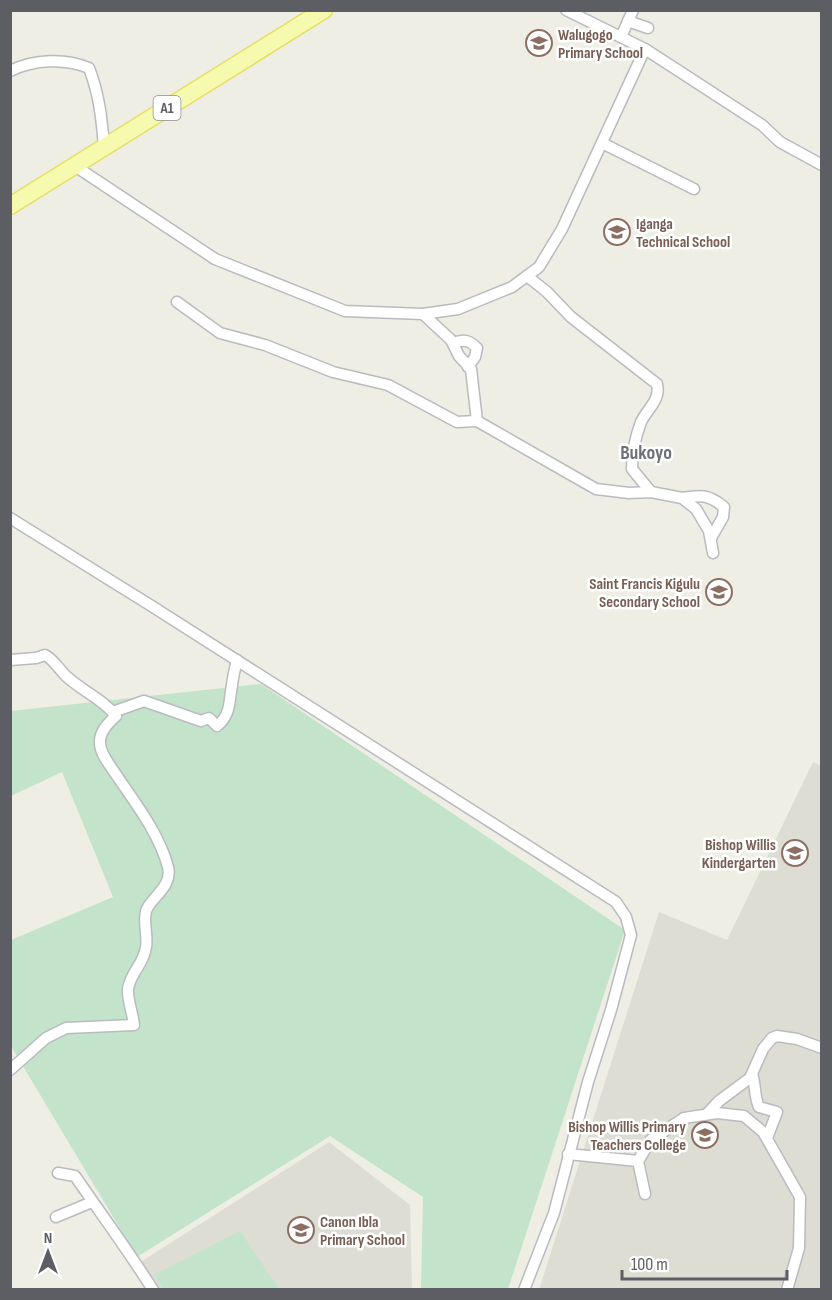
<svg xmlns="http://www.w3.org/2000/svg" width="832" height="1300" viewBox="0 0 832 1300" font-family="'Sofia Sans Condensed',sans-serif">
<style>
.education{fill:#deddd3}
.green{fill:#c3e4ca}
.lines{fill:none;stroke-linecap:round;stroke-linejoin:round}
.minor-casing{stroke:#b9bbc0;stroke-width:13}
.primary-casing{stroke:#e8df63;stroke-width:19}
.minor{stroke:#fff;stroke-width:10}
.primary{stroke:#f6faae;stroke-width:16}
.labels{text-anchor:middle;stroke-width:5;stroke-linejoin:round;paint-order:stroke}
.shield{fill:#fff;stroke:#8d8e92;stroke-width:1.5}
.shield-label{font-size:15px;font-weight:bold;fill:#5c5e64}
.education-label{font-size:16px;font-weight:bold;fill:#785e54;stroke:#fff;text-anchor:start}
.quarter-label{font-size:20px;font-weight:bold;fill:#6d7076;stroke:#fff}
</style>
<rect width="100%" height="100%" fill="#eeeee5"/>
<g class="education">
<polygon points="813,762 821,766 821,1289 539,1290 659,912 727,940"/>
<polygon points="329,1142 410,1205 412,1289 157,1289 139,1263"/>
</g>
<g class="green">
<polygon points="261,684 625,930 508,1289 421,1289 423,1197 330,1136 137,1257 11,1046 11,940 113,897 62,772 11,796 11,711"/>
<polygon points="240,1231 279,1289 163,1289 154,1275"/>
</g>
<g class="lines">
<defs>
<g id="minor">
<polyline points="566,10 645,49 762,125 780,142 822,165"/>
<polyline points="628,21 648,28"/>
<polyline points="621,37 633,10"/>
<path d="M10,71c24,-12 55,-13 79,-3 10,26 13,51 15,80"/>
<polyline points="602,143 694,189"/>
<polyline points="75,166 215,259 345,311 423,314 458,309 512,287 539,267 562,229 645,49"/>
<path d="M527,276l20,16 24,25 86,67c4,16 -10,25 -16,38 -6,16 -9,30 -9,47l19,23"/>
<polyline points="177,302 220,333 265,345 333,372 388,385 457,422 477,421 596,489 629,493 651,492 682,498 696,509 709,531 713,553"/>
<polyline points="423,314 451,340 459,356 471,369 477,421"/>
<path d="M453,343c11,-4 16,-3 24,5l-2,9 -7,10"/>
<path d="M682,498c19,-3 26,-4 42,9l-1,10 -12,21"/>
<polyline points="10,518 150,605 616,902 626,917 631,935 611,1010 588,1082 554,1213 524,1290"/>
<path d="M10,660l26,-2 9,-3c9,5 14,14 21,21 16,15 37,23 50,40 -8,7 -17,16 -16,27 0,12 13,26 19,36 18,26 41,57 49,88 5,20 -18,31 -22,44 -3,12 2,24 0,36 -2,17 -16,26 -18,42 -1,10 5,25 6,36l-68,3 -20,10 -36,32"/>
<path d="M113,712l31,-11 57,20 8,-3 8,8c14,-11 12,-25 15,-41 1,-8 3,-17 5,-25"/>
<path d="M752,1074c4,11 2,23 7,33l18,5 -10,26"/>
<polyline points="707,1114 719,1101 750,1078 763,1049 772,1038 777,1036 797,1039 822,1048"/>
<polyline points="568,1154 638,1161 651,1140 684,1118 717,1113 744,1116 763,1132 800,1197 799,1248 787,1290"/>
<polyline points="638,1161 645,1194"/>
<path d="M58,1173l17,3c26,38 53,74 78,114"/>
<polyline points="56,1217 92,1202"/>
</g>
<polyline id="primary" points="10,206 324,10"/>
</defs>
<use href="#minor" class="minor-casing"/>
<use href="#primary" class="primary-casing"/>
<use href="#minor" class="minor"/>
<use href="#primary" class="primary"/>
</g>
<defs>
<symbol id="school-ring" viewBox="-11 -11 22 22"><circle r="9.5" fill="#fff" stroke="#8d6e63" stroke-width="1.5"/><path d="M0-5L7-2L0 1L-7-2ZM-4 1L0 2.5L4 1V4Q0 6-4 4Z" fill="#8d6e63"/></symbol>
</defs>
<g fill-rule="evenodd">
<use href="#school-ring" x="524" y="28" width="30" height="30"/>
<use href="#school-ring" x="602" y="217" width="30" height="30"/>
<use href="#school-ring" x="704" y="577" width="30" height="30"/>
<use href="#school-ring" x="780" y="838" width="30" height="30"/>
<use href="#school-ring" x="690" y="1120" width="30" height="30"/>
<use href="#school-ring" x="286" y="1215" width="30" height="30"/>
</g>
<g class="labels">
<rect class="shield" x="153.5" y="96" width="27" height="24" rx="4.5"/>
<g class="shield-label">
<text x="167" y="113">A1</text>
</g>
<g class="education-label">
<text x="558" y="40">Walugogo<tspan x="558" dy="18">Primary School</tspan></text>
<text x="636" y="229">Iganga<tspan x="636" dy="18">Technical School</tspan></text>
<text x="700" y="589" text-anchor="end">Saint Francis Kigulu<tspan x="700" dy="18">Secondary School</tspan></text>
<text x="776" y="850" text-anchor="end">Bishop Willis<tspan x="776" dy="18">Kindergarten</tspan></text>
<text x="686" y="1132" text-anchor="end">Bishop Willis Primary<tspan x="686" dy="18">Teachers College</tspan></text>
<text x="320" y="1227">Canon Ibla<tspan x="320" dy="18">Primary School</tspan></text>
</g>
<g class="quarter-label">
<text x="646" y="459">Bukoyo</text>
</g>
</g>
<rect width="832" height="1300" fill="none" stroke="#5c5e64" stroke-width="24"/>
<g transform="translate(48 1252)" stroke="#ffffff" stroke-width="4.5" paint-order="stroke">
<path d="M0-4.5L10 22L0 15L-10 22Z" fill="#5c5e64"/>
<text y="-9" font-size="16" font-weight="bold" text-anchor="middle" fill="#5c5e64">N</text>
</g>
<path d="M622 1270v9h165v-9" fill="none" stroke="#5c5e64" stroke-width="3"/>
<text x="631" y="1270" font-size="18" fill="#5c5e64" stroke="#ffffff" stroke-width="4.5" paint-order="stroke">100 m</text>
</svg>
